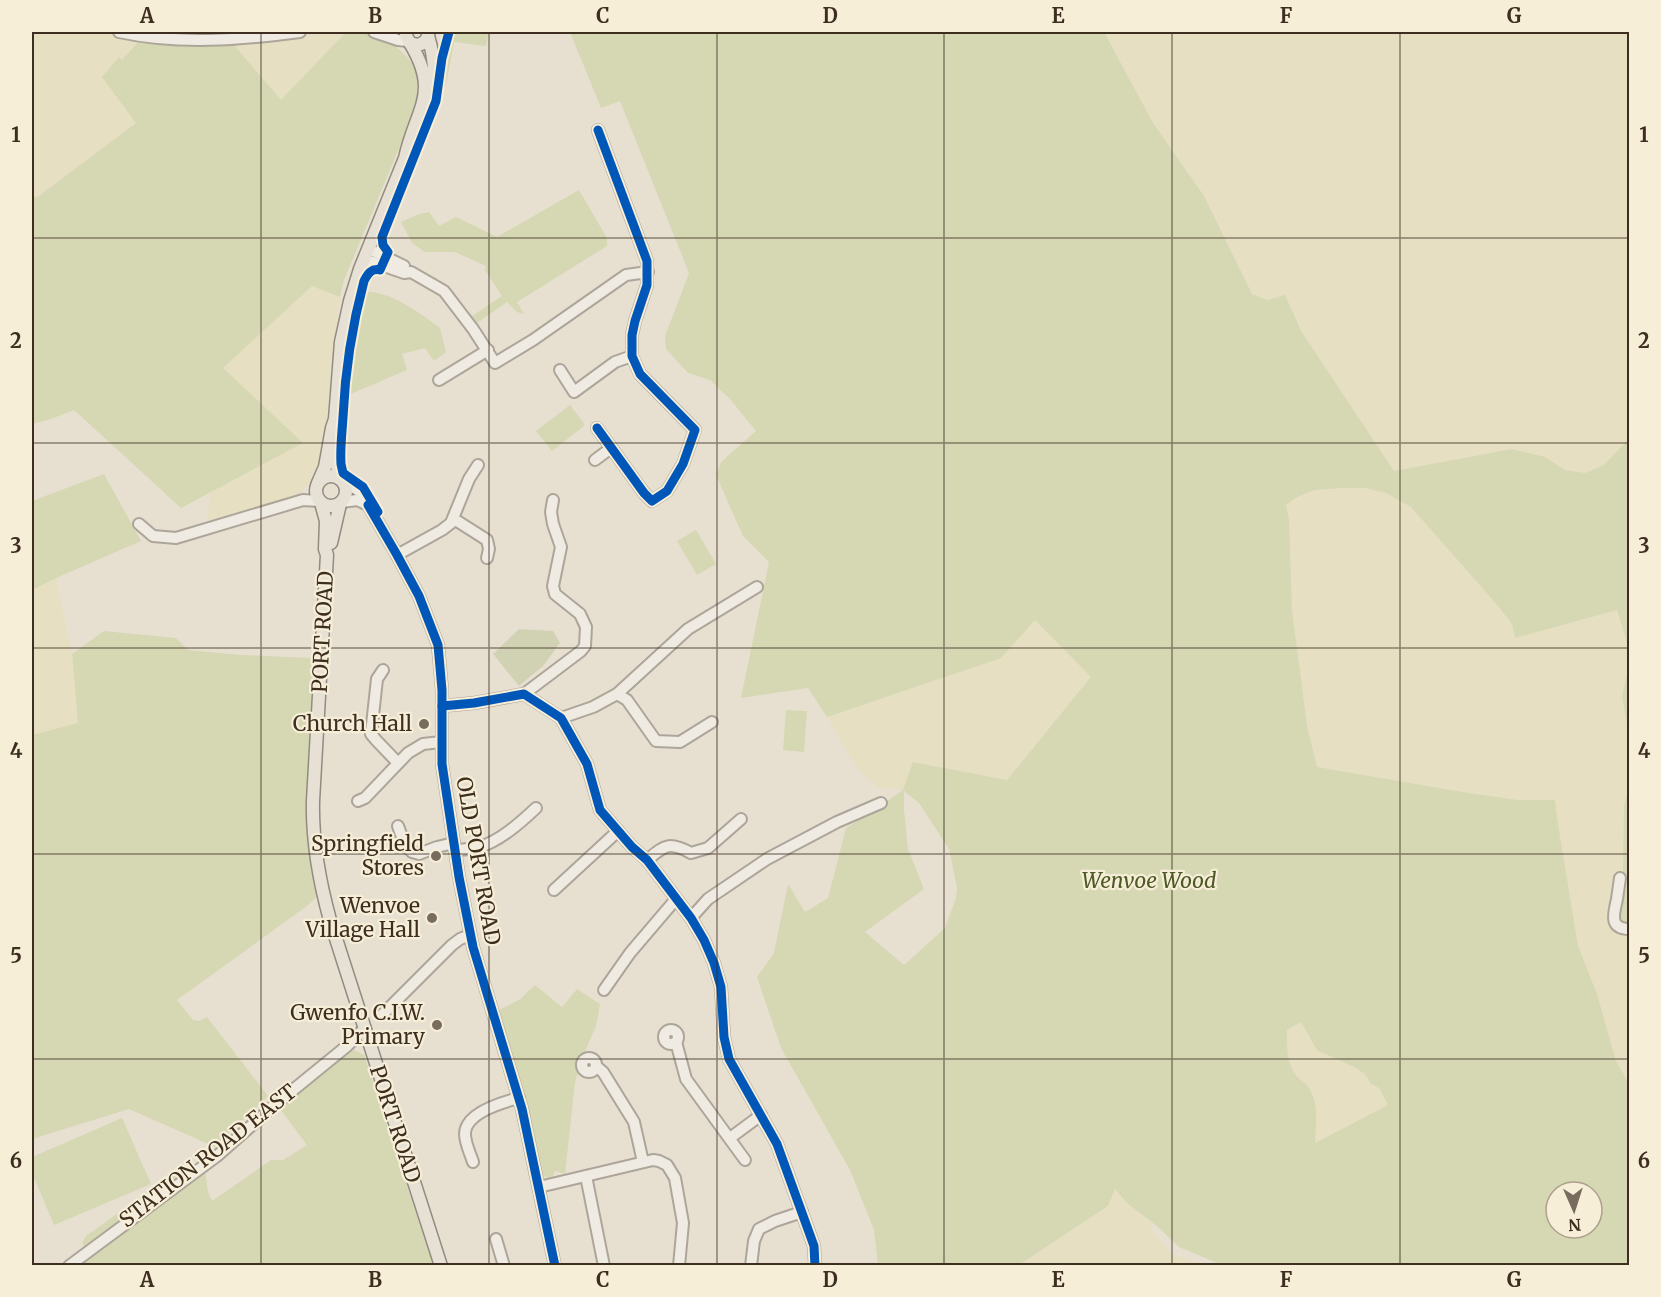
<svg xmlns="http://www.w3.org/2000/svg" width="1661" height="1297" viewBox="0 0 1661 1297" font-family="Merriweather,serif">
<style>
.farmland{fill:#e6dfc2}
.green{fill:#d6d7b3;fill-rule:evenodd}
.cemetery{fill:#d1d1b3}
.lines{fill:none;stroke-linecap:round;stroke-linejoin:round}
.minor-casing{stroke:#ada599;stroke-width:14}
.major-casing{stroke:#928b80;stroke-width:15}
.minor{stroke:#efebe3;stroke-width:10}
.major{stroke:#e6e1d4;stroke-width:12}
.cycleway-casing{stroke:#f7eed8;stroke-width:13}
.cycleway{stroke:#0057b8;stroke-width:9}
.grid{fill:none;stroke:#3d2e20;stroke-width:1.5;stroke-opacity:0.55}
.poi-dot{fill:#786c5e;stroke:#f7eed8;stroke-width:2}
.labels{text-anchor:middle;stroke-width:4.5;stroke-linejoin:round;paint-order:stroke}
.street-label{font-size:21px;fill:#3d2e20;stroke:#f7eed8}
.poi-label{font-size:21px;fill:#3d2e20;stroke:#f7eed8;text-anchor:end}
.park-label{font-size:21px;font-style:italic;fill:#4d5a26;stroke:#f7eed8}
.neatline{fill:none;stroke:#3d2e20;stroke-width:2}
.grid-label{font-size:20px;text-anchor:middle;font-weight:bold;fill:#3d2e20}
</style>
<rect width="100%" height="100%" fill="#e7e0d1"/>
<g class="farmland">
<polygon points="39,32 109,32 140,40 122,60 119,58 136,123 35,198 32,194 32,38"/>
<polygon points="346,32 281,100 234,45 309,35"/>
<polygon points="1104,32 1629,32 1629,439 1604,465 1585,473 1565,470 1545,457 1512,449 1394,471 1301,331 1285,295 1267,300 1252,294 1204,196 1153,123"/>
<polygon points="312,286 340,297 329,388 326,431 323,451 320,459 309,483 295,498 207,526 210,493 303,443 222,368"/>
<polygon points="1342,488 1365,488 1386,493 1411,507 1499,607 1512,624 1515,637 1617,610 1628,646 1627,674 1622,696 1629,736 1630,784 1627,785 1629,787 1624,806 1623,874 1629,931 1629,1084 1616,1061 1597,994 1578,946 1558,824 1555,800 1518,800 1468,793 1317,767 1307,726 1292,610 1289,520 1286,505 1297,497 1314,490"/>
<polygon points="56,578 72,654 78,723 32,735 32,590"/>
<polygon points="1035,620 1091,677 1007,780 914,762 903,790 878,787 857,768 827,717 1000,658"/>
<polygon points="1301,1022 1317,1050 1354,1067 1365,1074 1371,1084 1379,1087 1388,1105 1314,1143 1316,1132 1315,1105 1291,1067 1287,1052 1287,1030"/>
<polygon points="1115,1188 1128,1204 1153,1223 1149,1226 1161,1243 1172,1254 1203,1265 1019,1266 1108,1206"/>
</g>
<g class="green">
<path d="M346,32c6,0 13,-2 19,0 18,3 46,22 51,40 3,11 1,27 -1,38l-71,170 -4,17 -28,-11 -89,82 80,75 -122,65 -107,-98 -23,9 -19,5v-230l4,4 100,-75 -34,-46 17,-20 3,3 18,-20 45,7 49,-2 47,55z"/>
<path d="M451,32h38l-3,14 -32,-4c-4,19 -7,50 -18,65l6,-40z"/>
<path d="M570,32h534l49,91 51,73 48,98 15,6 18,-5 16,36 93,140 118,-22 33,8 20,13 20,3 19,-8 25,-26v297l-7,-40 5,-22 1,-28 -11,-36 -102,28 -3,-14 -13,-17 -88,-100 -25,-14 -21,-5h-23l-28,2 -17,7 -11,8 3,15 3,90 15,116 10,41 151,26 50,7h37l3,24 20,122 19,48 19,67 13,23v181h-407l-43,-18 -22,-21 -29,-22 -13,-15 -7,17 -89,59h-141l-4,-35 -24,-60 -69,-122 -24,-71 17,-24 14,-69 17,28 23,-14 18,-70 29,-18 28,-20 10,-28 94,18 84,-103 -56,-57 -34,38 -174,59 -19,-29 -67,10 28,-136 -26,-26 -27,-61 5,-13 35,-31 -26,-32 -20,-19 -22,-7 -22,-24 -1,-13 24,-63 -69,-172 -19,7zM904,791l15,12 30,46 8,39 -1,10 -11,30 -41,37 -39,-33 59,-43 -16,-40 -4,-39zM1301,1022l16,28 37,17 11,7 6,10 8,4 9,17 -73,38c1,-17 4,-40 -6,-55 -3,-5 -10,-8 -13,-13 -10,-13 -9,-30 -9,-45zM1556,1192h36v36h-36z"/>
<polygon points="579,190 607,238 607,246 517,302 524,314 517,312 507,302 477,323 472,316 502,296 485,270 486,266 455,252 425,252 412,243 401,222 417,215 429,212 439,226 456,217 497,237"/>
<path d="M367,292c24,-1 54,22 73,36l6,24 -12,9 -9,-13 -23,6 5,16 -61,26 6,-47z"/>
<polygon points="570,405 585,425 552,451 536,431"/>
<polygon points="104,474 141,541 56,578 32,590 32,501"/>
<polygon points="696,530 716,564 697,575 677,541"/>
<polygon points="104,631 176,638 188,650 241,655 310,658 324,660 316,791 321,850 327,887 307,906 177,1000 193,1020 199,1021 207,1017 268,1096 215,1147 129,1109 32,1139 32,735 78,723 72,654"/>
<polygon points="786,710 807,711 804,752 783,750"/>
<polygon points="1628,791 1629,928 1627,928 1615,916 1623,874 1624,806"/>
<polygon points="535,985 562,1007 577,989 600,1004 596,1026 583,1056 575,1082 565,1174 555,1171 553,1176 549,1178 541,1175 497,1011 519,1000"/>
<polygon points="354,1050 364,1055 433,1265 78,1266 92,1254 82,1243 86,1236 179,1170 181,1191 187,1181 205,1169 208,1192 212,1201 271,1160 283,1160 307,1145 280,1109 331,1065"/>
<polygon points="122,1118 151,1184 54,1225 32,1173 32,1157"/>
</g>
<polygon class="cemetery" points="519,629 553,631 560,643 543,666 519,686 493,654"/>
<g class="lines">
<defs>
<g id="minor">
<path d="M119,32c60,13 120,8 181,0"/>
<polyline points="374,32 398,40 408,41"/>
<polyline points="369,249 404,266"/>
<polyline points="364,259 404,273 411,272 444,291 473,329 495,363 533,340 626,275 648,272"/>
<polyline points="560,370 574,392 615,362 632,356"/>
<polyline points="439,380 488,350"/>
<polyline points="597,428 644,493 652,501 667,491 683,464 695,430 640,374 632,356 632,335 635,321 647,285 647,261 598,130"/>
<polyline points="595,460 611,448"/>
<polyline points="344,483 358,490 368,502 368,505 397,555 419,596 438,645 442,690 442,764 459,877 473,947 522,1109 555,1266"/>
<polyline points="342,502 357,500 368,505"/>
<polyline points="454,519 487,540 489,549 487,558"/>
<polyline points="139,524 153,536 176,538 303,500 319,501"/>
<polyline points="397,555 442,530 451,523 469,479 478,465"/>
<polyline points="383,670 377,679 371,734 376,740 398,763"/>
<polyline points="524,694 581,651 585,646 586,627 580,614 555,594 553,586 561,547 553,524 551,512 553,500"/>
<polyline points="617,694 627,700 656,741 680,742 712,722"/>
<polyline points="442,706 474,703 524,694 561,718 587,764 600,810 632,847 647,860 691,918 704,940 714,963 721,987 724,1037 729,1059 777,1144 814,1246 815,1266"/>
<polyline points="561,718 593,707 617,694 688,629 757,587"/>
<polyline points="358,801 365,798 408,753 423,744 441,742"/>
<polyline points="398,826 405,845 412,852 419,854 437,847 454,843"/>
<path d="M455,851c8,-2 17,-2 25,-4 21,-7 40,-24 56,-39"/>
<path d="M647,860c18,-15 22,-19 44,-7l17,-5 33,-29"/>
<path d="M1620,878c-1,7 -2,14 -3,21 -3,14 -9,30 13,30"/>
<polyline points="554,890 618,831"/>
<polyline points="691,918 708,899 767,859 837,822 881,803"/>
<polyline points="604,990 630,953 676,899"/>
<polyline points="382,1015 452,945 460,939 470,935"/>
<circle cx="671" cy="1037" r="7"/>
<polyline points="676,1042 686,1079 745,1160"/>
<circle cx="589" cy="1065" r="7"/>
<polyline points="596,1066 603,1072 634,1122 643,1162"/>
<polyline points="730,1138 761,1115"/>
<path d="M473,1162c-3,-9 -8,-19 -8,-28 0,-21 38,-32 54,-36"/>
<polyline points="586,1176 604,1266"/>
<polyline points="539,1187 653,1160 659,1161 667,1165 675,1178 683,1223 679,1266"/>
<polyline points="496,1239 504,1266"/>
<polyline points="69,1266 217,1156 277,1103 347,1046 365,1028"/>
<polyline points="751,1266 754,1241 759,1229 775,1221 802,1212"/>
</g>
<g id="major">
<path d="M406,32v4l4,7 8,2c7,-2 11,-6 10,-13"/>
<path d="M428,36c7,23 9,46 2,69"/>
<polyline points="336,444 336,462 340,479"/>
<circle cx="331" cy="491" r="15"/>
<path d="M318,483l7,-16 7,-39 3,-9 6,-77 9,-41 10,-32 45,-111c11,-50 36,-64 5,-115"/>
<path d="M321,503l5,18 -1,28 2,6 -14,246c-1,41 6,79 17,119l111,346"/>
<polyline points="331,543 340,504"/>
</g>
</defs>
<use href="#minor" class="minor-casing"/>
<use href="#major" class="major-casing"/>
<use href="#minor" class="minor"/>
<use href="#major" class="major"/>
<defs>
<g id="cycleway">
<polyline points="597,428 644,493 652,501 667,491 683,464 695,430 640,374 632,356 632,335 635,321 647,285 647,261 598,130"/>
<polyline points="368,505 397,555 419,596 438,645 442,690 442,764 459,877 473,947 522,1109 555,1266"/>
<path d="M378,512l-15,-25 -20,-14 -2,-9c-1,-16 1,-31 2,-47 2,-46 9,-91 21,-136 4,-8 8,-13 16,-11l8,-18 -5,-7 -1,-8 54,-136 6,-43 7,-26"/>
<polyline points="442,706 474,703 524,694 561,718 587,764 600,810 632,847 647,860 691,918 704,940 714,963 721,987 724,1037 729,1059 777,1144 814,1246 815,1266"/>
</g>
</defs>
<use href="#cycleway" class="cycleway-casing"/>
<use href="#cycleway" class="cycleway"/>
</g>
<path class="grid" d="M261,32v1234M489,32v1234M717,32v1234M944,32v1234M1172,32v1234M1400,32v1234M32,238h1598M32,443h1598M32,648h1598M32,854h1598M32,1059h1598"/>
<g class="poi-dot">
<circle cx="424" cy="724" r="6"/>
<circle cx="436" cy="856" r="6"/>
<circle cx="432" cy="918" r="6"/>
<circle cx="437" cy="1025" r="6"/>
</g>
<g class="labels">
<g class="street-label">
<text transform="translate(323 632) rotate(-87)" y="7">PORT ROAD</text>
<text transform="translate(478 861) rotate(80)" y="7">OLD PORT ROAD</text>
<text transform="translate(395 1124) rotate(72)" y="7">PORT ROAD</text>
<text transform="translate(208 1156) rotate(-38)" y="7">STATION ROAD EAST</text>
</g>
<g class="poi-label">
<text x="412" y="731">Church Hall</text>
<text x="424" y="851">Springfield<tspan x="424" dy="24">Stores</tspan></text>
<text x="420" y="913">Wenvoe<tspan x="420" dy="24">Village Hall</tspan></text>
<text x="425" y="1020">Gwenfo C.I.W.<tspan x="425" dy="24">Primary</tspan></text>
</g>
<g class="park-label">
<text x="1149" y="888">Wenvoe Wood</text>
</g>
</g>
<rect width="1661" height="1297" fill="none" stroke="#f7eed8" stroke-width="66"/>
<g transform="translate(1574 1210) rotate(177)"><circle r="28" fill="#f7eed8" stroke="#ada18e" stroke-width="1.5"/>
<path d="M0-4.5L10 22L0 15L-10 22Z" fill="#786c5e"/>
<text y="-9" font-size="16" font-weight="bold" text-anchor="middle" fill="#3d2e20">N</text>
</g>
<rect x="33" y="33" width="1595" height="1231" class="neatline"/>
<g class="grid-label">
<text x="147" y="23">A</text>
<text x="375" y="23">B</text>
<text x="603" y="23">C</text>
<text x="830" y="23">D</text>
<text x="1058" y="23">E</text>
<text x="1286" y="23">F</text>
<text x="1514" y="23">G</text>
<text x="16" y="142">1</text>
<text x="1644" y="142">1</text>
<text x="16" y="348">2</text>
<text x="1644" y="348">2</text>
<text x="16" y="553">3</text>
<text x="1644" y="553">3</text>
<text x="16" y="758">4</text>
<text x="1644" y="758">4</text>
<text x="16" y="963">5</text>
<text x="1644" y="963">5</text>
<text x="16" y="1168">6</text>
<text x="1644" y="1168">6</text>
<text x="147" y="1287">A</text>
<text x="375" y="1287">B</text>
<text x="603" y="1287">C</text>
<text x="830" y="1287">D</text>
<text x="1058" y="1287">E</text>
<text x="1286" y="1287">F</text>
<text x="1514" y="1287">G</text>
</g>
</svg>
